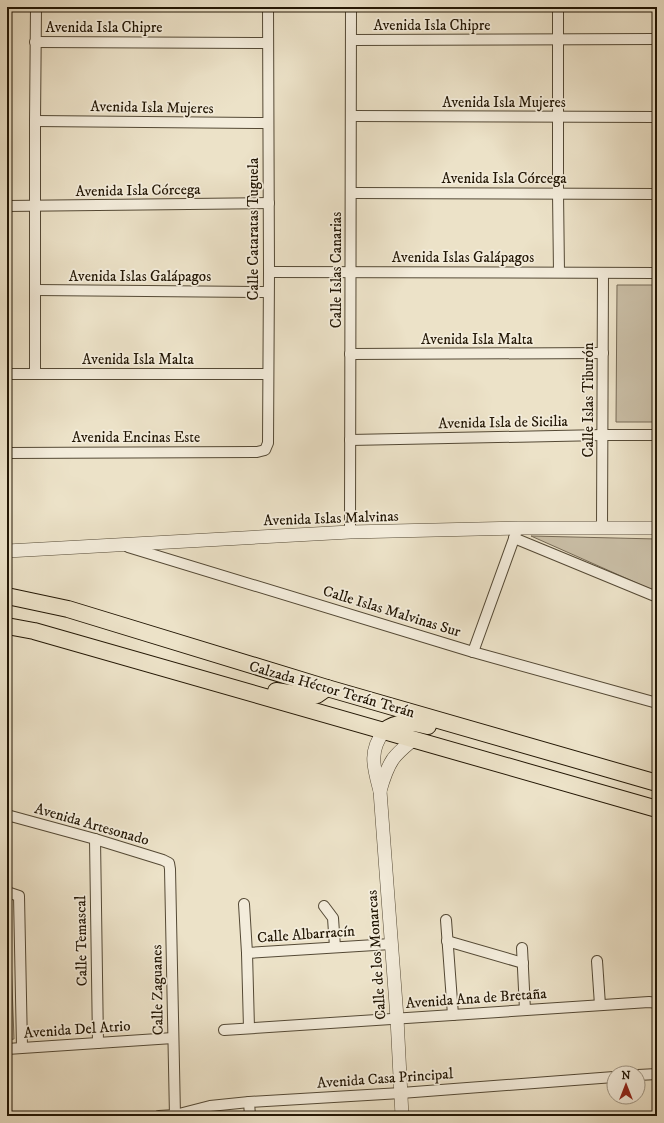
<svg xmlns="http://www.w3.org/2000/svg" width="664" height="1123" viewBox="0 0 664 1123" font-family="'IM FELL DW Pica',serif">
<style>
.green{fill:#cabfa7;stroke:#766a56}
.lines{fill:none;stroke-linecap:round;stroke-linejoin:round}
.minor-casing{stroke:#544935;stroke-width:12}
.tertiary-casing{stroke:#544935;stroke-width:14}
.primary-casing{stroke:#221604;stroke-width:18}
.minor{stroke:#f3ecdb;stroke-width:10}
.tertiary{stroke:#f3ecdb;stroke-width:13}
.primary{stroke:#ece2c8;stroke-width:16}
.labels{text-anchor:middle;stroke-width:3.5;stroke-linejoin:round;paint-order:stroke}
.street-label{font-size:15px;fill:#221604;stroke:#f3ecdb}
</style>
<rect width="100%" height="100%" fill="#ece2c8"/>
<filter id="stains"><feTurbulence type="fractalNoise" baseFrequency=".005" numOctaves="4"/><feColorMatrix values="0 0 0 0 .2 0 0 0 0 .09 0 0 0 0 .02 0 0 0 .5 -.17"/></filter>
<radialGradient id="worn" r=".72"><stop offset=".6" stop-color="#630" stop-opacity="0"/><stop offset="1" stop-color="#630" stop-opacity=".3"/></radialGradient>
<g class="green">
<polygon points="617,285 657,285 657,422 616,422"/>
<polygon points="531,536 657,539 657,592"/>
<polygon points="7,902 9,903 14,1039 7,1040"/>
</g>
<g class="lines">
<defs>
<g id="minor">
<polyline points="558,7 558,193 559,272"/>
<polyline points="351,40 657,39"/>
<polyline points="35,42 268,43"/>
<polyline points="351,116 657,117"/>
<polyline points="35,121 268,123"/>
<polyline points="352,193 657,194"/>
<polyline points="7,206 269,203"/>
<polyline points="269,272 657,273"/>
<polyline points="36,290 268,292"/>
<polyline points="350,354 603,353"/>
<polyline points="7,374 268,374"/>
<polyline points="35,374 35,121 36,7"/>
<polyline points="350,440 603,435 657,435"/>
<polyline points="7,453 257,452 265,450 268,443 269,272 268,7"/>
<polyline points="602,528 603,273"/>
<polyline points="350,532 351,7"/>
<polyline points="514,538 657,597"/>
<polyline points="128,547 473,652 657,703"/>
<polyline points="473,652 516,533"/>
<polyline points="7,815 95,839 163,860 169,863 170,869 175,1116"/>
<polyline points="95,839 98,1043"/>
<polyline points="7,892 19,896 22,1047"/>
<polyline points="244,904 247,953 249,1028"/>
<polyline points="324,906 333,918 335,947"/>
<polyline points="446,920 453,1015"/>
<polyline points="447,941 523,963"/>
<polyline points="522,948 525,1010"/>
<polyline points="247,953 391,944"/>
<polyline points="597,961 600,1005"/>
<polyline points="224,1030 649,1002 657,1003"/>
<polyline points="7,1049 173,1038"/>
<polyline points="638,1075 657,1074"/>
<polyline points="249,1102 250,1116"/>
<polyline points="159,1116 175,1115 210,1106 249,1102 401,1093 614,1077"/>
</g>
<g id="tertiary">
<polyline points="7,551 350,532 518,528 657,528"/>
<path d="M384,731c-16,21 -10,37 -4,60l17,227 5,98"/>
<path d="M380,791c3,-11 7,-23 13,-32 6,-8 14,-14 21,-20"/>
</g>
<g id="primary">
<polyline points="7,596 68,609 327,688 657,783"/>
<polyline points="7,626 34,631 657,809"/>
<polyline points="276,691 307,696 317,695 327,688"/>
<path d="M384,731c13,-11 29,-9 44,-5"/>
</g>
</defs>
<use href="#minor" class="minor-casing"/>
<use href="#tertiary" class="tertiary-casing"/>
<use href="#primary" class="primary-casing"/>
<use href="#minor" class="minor"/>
<use href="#tertiary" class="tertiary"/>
<use href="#primary" class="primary"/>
</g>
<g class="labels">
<g class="street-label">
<text x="432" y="30">Avenida Isla Chipre</text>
<text x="104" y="32">Avenida Isla Chipre</text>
<text x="504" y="107">Avenida Isla Mujeres</text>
<text transform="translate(152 107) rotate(1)" y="5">Avenida Isla Mujeres</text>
<text x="504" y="183">Avenida Isla Córcega</text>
<text transform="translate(138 190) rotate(-1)" y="5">Avenida Isla Córcega</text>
<text transform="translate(253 229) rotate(-90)" y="5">Calle Cataratas Tuguela</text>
<text x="463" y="262">Avenida Islas Galápagos</text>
<text transform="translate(336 270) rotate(-90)" y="5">Calle Islas Canarias</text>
<text x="140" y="281">Avenida Islas Galápagos</text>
<text x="477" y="344">Avenida Isla Malta</text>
<text x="138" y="364">Avenida Isla Malta</text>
<text transform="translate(588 400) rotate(-90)" y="5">Calle Islas Tiburón</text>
<text transform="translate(503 422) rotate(-1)" y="5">Avenida Isla de Sicilia</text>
<text x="136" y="442">Avenida Encinas Este</text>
<text transform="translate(331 518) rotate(-2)" y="5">Avenida Islas Malvinas</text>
<text transform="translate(392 611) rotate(17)" y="5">Calle Islas Malvinas Sur</text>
<text transform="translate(332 689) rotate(16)" y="5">Calzada Héctor Terán Terán</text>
<text transform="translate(92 824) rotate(16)" y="5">Avenida Artesonado</text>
<text transform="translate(306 934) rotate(-4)" y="5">Calle Albarracín</text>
<text transform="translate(81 941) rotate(-91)" y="5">Calle Temascal</text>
<text transform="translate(376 955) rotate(-94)" y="5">Calle de los Monarcas</text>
<text transform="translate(157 990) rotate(-91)" y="5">Calle Zaguanes</text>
<text transform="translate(476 998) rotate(-4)" y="5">Avenida Ana de Bretaña</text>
<text transform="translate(77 1029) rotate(-4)" y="5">Avenida Del Atrio</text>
<text transform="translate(385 1078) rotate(-4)" y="5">Avenida Casa Principal</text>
</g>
</g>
<rect width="664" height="1123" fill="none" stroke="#ece2c8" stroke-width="24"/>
<rect x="8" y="8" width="648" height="1107" fill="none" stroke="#221604" stroke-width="2"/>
<rect x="12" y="12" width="640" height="1099" fill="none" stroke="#221604"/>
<g transform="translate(626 1085)"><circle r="19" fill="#f3ecdb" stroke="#9f9685"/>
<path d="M0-3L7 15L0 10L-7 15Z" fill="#8f2418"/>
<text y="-6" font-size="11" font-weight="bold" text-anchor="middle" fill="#221604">N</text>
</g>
<rect width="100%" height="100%" filter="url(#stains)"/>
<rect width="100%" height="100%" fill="url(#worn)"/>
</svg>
